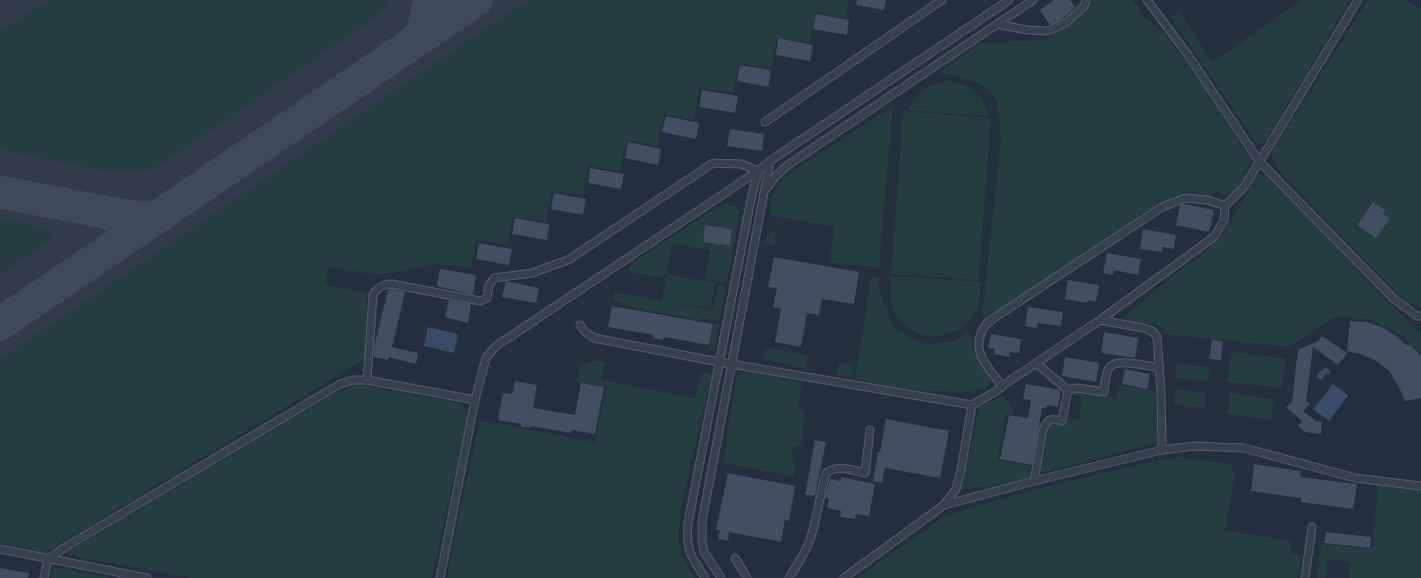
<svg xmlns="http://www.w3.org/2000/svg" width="1421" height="578" viewBox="0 0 1421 578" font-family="Signika,sans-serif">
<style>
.airport{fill:#313b4c}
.green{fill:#253c40;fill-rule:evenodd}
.water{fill:#384b69}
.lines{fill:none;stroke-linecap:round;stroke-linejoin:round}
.taxiway{stroke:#3e495a;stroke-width:33}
.building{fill:#424e61}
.service-casing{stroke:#555e6d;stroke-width:9}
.service{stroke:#37404f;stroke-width:7}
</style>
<rect width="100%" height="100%" fill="#232e3f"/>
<polygon class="airport" points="0,0 657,0 0,442"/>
<g class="green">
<path d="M47,0h343l-4,7 -12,12 -214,146c-26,15 -72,2 -100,-3 -20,-4 -40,-9 -60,-13v-117z"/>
<polygon points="527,0 849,0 846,18 815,13 809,43 777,38 771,69 739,63 733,93 700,88 694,120 664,114 658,146 627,140 620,172 589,166 583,196 552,191 546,222 513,217 507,245 476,240 471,268 438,264 378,275 328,267 325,285 367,293 365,359 45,553 0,543 0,359"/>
<polygon points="1091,0 1133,0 1146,18 1163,32 1205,87 1245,151 1251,161 1246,175 1234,193 1225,196 1216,191 1212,196 1187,191 1157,204 1075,261 986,318 984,318 982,315 1001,138 997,100 981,84 957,76 939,73 980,43 1045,40 1079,18"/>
<polygon points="1302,0 1350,0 1266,141 1261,144 1257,144 1171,18 1179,11 1212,62"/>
<polygon points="1368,0 1405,0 1421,9 1421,309 1404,301 1284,176 1272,158 1272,151"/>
<path d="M951,81c22,6 31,13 38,35l-81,-6c11,-21 20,-27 43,-29z"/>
<path d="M893,106l-14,162 -49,-6 4,-36 -61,-9c-9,-13 3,-30 11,-40z"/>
<polygon points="903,111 991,118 979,280 891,274"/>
<polygon points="1257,175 1267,175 1284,189 1370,284 1421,334 1421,353 1409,342 1390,328 1368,319 1334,317 1289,347 1164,334 1160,326 1122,319 1182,268 1207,251 1223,234"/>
<path d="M725,204l9,1 6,6 -13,72 -22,-4 5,-29 -38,-6 -5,29h-2l-1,5 -34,-5 -2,-4 5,-7 83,-54zM705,225l27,4 -2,17 -27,-4z"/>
<polygon points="0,218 47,228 51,231 52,236 47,243 0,275"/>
<polygon points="773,231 776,232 775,246 764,245 766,236"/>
<polygon points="666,274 715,282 711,308 669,302 713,310 718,285 726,287 720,321 702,318 701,321 622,305 622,303 613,301 614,292 662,301"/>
<polygon points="871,276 879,278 880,291 893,326 917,342 931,344 953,341 966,332 970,332 972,338 972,347 992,382 984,389 970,392 929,391 898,388 855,379"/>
<path d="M890,276l91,6c-1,13 -2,28 -11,38 -21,24 -64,21 -77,-10 -4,-11 -3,-22 -3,-34z"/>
<polygon points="714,323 719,324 714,351 709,350"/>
<polygon points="772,348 808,356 806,369 764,359 763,355 766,350"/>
<polygon points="1231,352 1286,358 1282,388 1227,382"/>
<polygon points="591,361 600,361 605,363 602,377 603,380 695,398 701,375 706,372 711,375 711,379 682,503 679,529 679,546 685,561 695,578 447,578 459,512 480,420 595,442 606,387 577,382 579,366"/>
<polygon points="839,362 854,365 851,378 836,375"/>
<polygon points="1177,363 1210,367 1208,382 1175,378"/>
<polygon points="746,371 803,382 798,405 805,415 801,444 792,449 795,477 723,463 736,378"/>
<polygon points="358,384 459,403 467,410 468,416 432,578 191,578 72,556 67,553 72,549 333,394"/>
<polygon points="1119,385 1156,391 1157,441 1154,444 1045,472 1042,471 1041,469 1050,425 1053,422 1066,424 1068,417 1079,419 1082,397 1072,395 1074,391 1116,398"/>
<polygon points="1175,389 1206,393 1205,408 1173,405"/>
<polygon points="1230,393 1274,399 1271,420 1227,414"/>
<path d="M1002,396c7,4 11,10 11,18h-7l-8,46 33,6 -1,12 -42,8 -27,3 3,-10 15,-72z"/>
<polygon points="1180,457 1230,464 1235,474 1225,530 1291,541 1290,553 1302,555 1298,578 857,578 945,516 1021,493 1140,464"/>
<polygon points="1378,484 1421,489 1421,578 1349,578 1351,562 1328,559 1326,578 1317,578 1321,544 1372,549"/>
<polygon points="53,567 108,577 108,578 51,578"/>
</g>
<g class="water">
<polygon points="428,327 458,334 454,353 424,346"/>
<polygon points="1325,367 1331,371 1328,375 1326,374 1321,380 1316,377 1321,370 1322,371"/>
<polygon points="1333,384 1348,395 1329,421 1313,409"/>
</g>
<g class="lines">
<g class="taxiway">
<polyline points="421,38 430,0"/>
<polyline points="0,192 114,214 144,218 159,216"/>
<polyline points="0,324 476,0"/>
</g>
</g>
<g class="building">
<polygon points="857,0 886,0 884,10 856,5"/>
<polygon points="1054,0 1070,0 1075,7 1062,19 1050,25 1040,10"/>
<polygon points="816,14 849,20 847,35 813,29"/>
<polygon points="778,38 813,45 810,61 776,55"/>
<polygon points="740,65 771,70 768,87 737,81"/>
<polygon points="702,90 738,96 735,113 699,107"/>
<polygon points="666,116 699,123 696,139 662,132"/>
<polygon points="730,129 764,134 762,151 727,146"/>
<polygon points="628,142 661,149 658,165 625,158"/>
<polygon points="590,168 624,174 621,189 588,183"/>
<polygon points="554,193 586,199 583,215 551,209"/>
<polygon points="1373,202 1385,210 1383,214 1390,218 1376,238 1357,225"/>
<polygon points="1184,204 1214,210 1209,232 1176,225 1180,205"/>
<polygon points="515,218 549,224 547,240 512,234"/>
<polygon points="705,225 732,229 730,246 703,242"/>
<polygon points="1143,229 1176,235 1174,249 1163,247 1162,252 1140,249"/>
<polygon points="479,243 512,249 509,265 476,259"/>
<polygon points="1107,253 1141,259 1138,275 1114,270 1113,275 1103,273"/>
<polygon points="774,257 859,272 854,304 822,299 819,315 807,313 801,347 775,342 781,309 773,307 777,288 768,287"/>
<polygon points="440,269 476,275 473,295 437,286"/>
<polygon points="1068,280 1099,285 1096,302 1088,300 1087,303 1065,299"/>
<polygon points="506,281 539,288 536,303 502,297"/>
<polygon points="392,289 405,292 392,347 418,353 416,364 389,357 388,360 374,357 374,347 388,290"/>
<polygon points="449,300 471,304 468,323 445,317"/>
<polygon points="612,306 713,324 709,345 664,337 663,340 653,338 654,335 608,327"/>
<polygon points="1028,307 1063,312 1061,326 1038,323 1037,328 1025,326"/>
<polygon points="1350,321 1367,322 1384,328 1396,336 1408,346 1410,344 1421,356 1421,398 1405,401 1398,385 1389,371 1378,362 1364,355 1347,351"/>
<polygon points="1104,332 1138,338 1135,358 1101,353"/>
<polygon points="991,334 1021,339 1019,353 1010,352 1009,357 994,354 995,349 988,348"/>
<polygon points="1322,336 1347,353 1338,365 1313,347 1306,401 1310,404 1303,411 1316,421 1322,422 1321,434 1305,432 1298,426 1302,421 1286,407 1292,402 1298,350 1318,341"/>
<polygon points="1212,340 1223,341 1221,360 1209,359"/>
<polygon points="1065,357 1099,363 1096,382 1062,376"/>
<polygon points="1125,369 1150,374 1147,389 1122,384"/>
<polygon points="515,381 537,385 533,408 575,415 581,383 604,387 595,434 572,430 571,433 531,426 531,428 521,427 521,424 498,420 503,393 512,394"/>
<polygon points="1026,384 1061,390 1058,407 1047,405 1046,408 1042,408 1032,465 1000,459 1009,415 1028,418 1031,400 1023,399"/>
<polygon points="886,419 949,431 940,478 885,468 882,483 873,481 878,452 880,452"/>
<polygon points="815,440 826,442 815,496 805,495"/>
<polygon points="1254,464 1301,471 1300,477 1357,484 1353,509 1301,502 1301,498 1251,491"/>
<polygon points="728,473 795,486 789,521 785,520 781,542 729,532 728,541 718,539 720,530 716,530"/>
<polygon points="841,477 875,484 869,516 856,514 855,519 840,517 841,511 827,508 829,499 825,498 830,479 841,481"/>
<polygon points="1326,532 1371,537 1370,548 1324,543"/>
<polygon points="0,568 29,573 28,578 0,578"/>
</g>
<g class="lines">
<defs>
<g id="service">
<polyline points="1147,0 1188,55 1259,161 1394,299 1417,316 1421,316"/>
<polyline points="997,24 1027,30 1048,31 1067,22 1084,6 1086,0"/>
<polyline points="765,122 942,0"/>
<polyline points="767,188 775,177 788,165 1033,0"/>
<polyline points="1100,320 1143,328 1152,331 1157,337 1161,391 1162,450"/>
<polyline points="580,325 585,332 594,338 719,362 972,405 995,392 1002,386 1100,320 1214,237 1224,220 1225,206 1244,187 1358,0"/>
<polyline points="1036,363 1068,390"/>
<path d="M367,380l6,-85c5,-8 9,-10 19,-11l88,17 7,-3 2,-13 5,-7 38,-5 36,-13 145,-97 28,1 17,7 -7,28 -63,324c-2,28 2,32 17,55"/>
<path d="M1002,386c-16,-21 -35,-39 -14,-64l174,-115 23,-9 23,2 17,6"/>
<path d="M1034,481l9,-51c5,-12 8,-12 19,-9l6,-31 9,-2 27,4c1,-7 1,-18 5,-24 6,-11 39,-2 51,0"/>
<polyline points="944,505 1034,481 1162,450 1194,446 1244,448 1355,478 1421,486"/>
<polyline points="0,549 147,578"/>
<polyline points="735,558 747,578"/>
<polyline points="44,578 48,559 67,546 340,384 354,380 367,380 475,400 486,358 496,346 758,171 770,161 1009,0"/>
<polyline points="440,578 475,400"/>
<polyline points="721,578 704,552 702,541 702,521 770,161"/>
<path d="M789,578c7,-12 16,-24 21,-38 7,-22 10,-45 16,-67 12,-9 24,-3 39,0l5,-43"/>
<polyline points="844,578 944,505 956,489 961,470 972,405"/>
<polyline points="1305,578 1312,527"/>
</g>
</defs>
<use href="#service" class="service-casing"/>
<use href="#service" class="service"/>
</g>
</svg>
